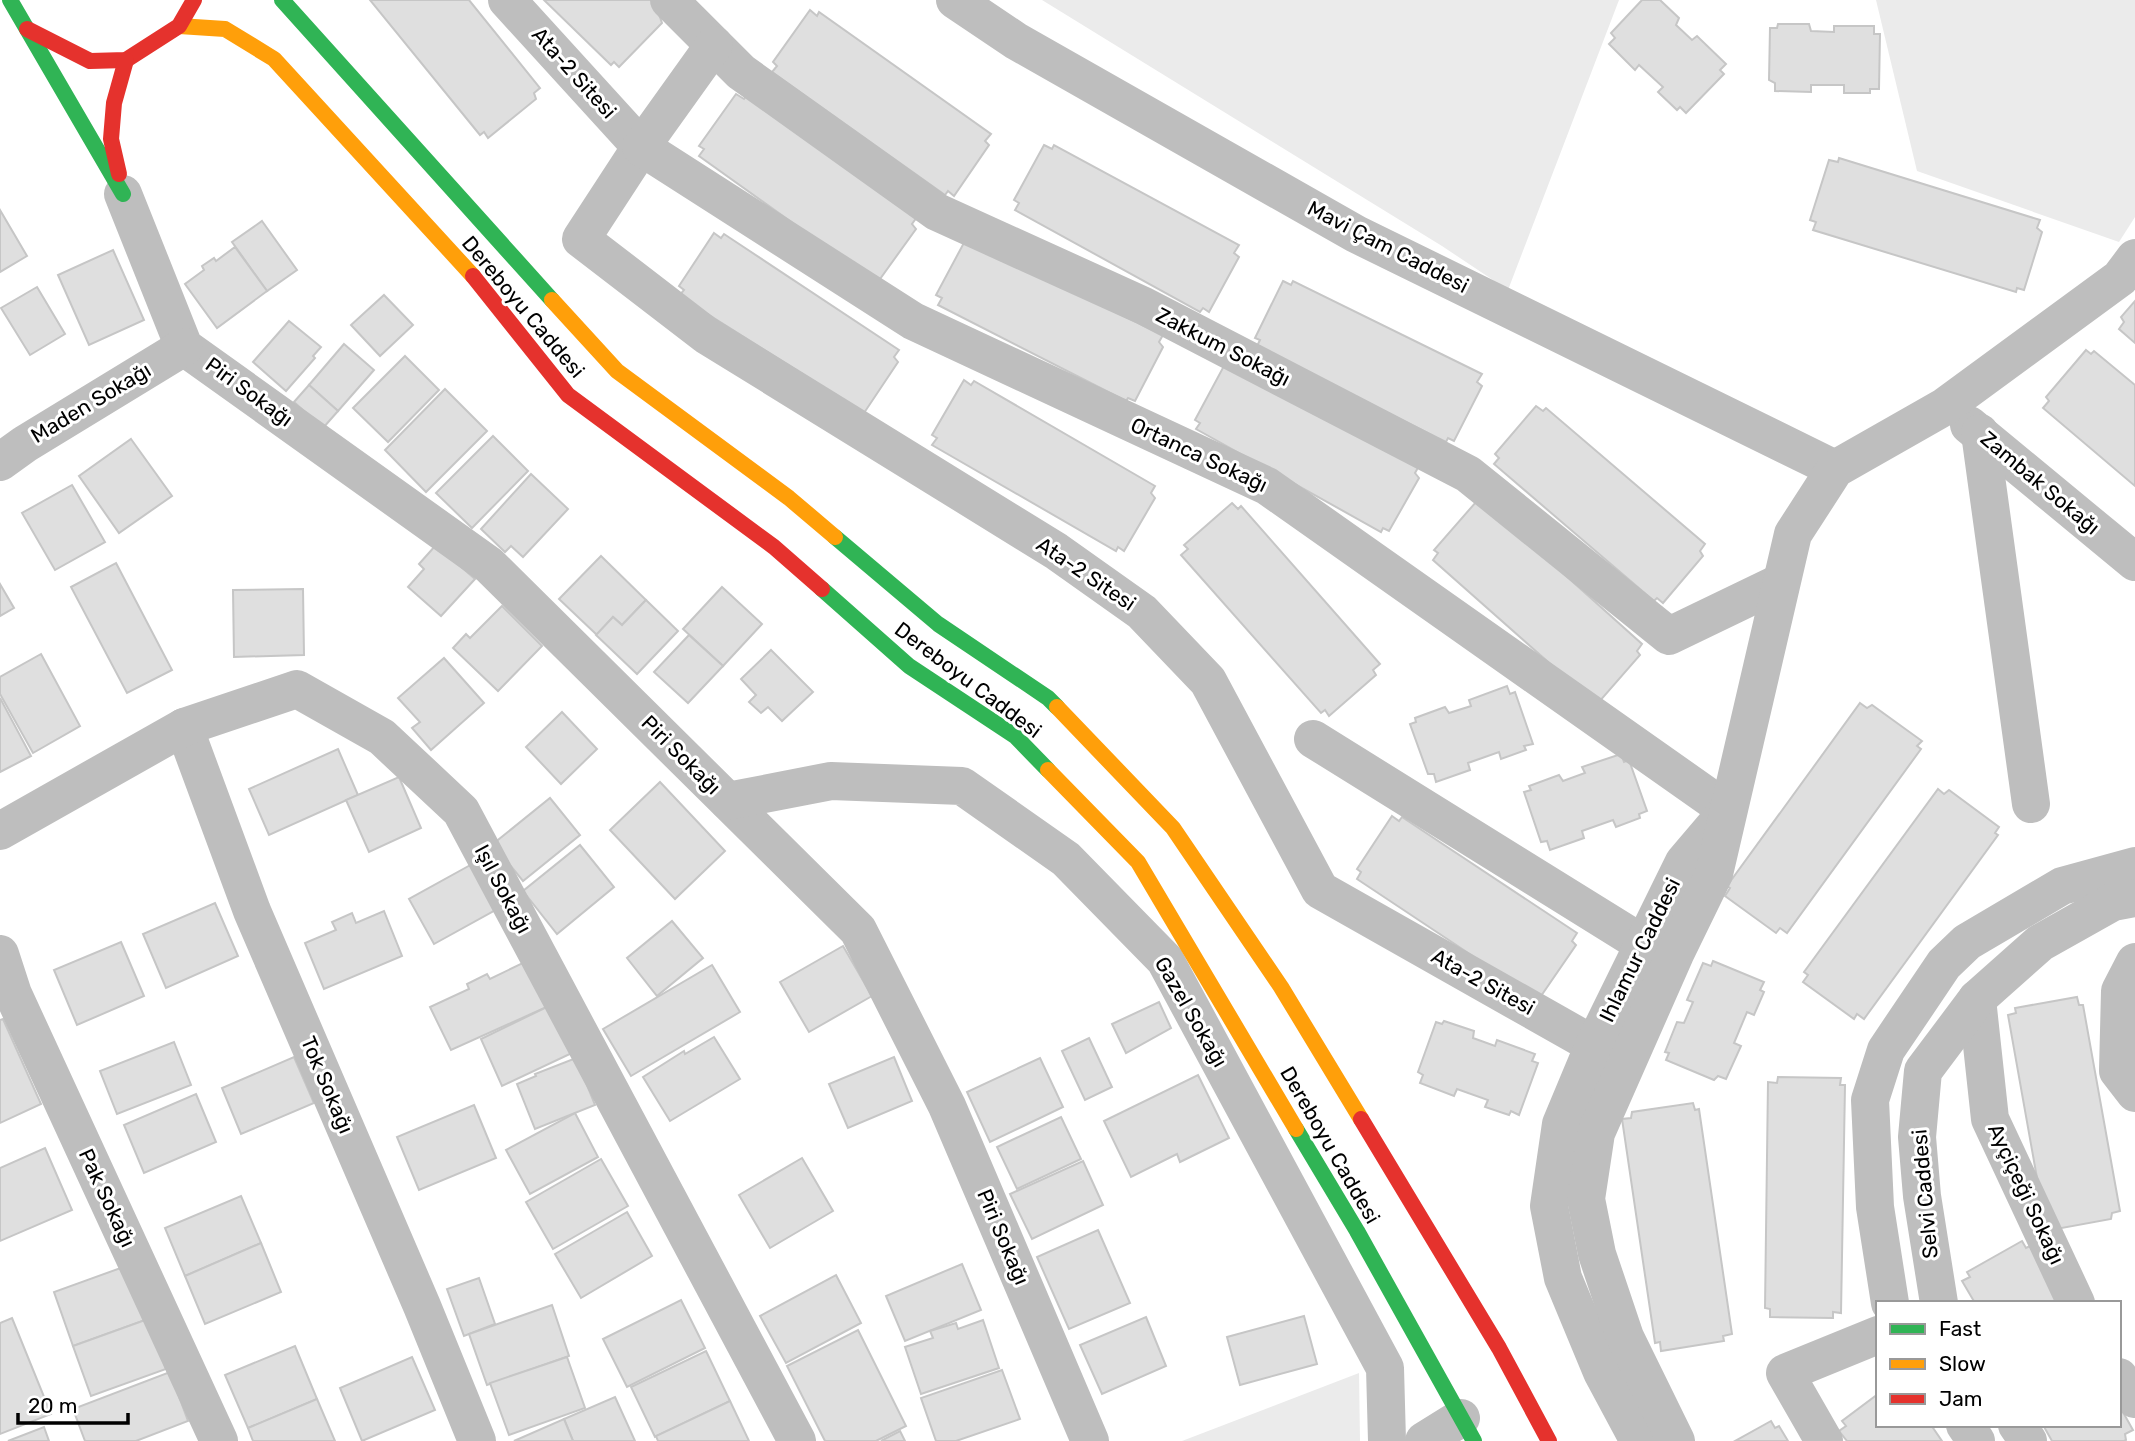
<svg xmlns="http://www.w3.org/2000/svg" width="2135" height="1441" viewBox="0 0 2135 1441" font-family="Rubik,sans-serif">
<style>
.green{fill:#ebebeb}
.building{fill:#dfdfdf;stroke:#c6c6c6;stroke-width:2}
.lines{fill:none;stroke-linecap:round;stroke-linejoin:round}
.street{stroke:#bebebe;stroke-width:38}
.fast{stroke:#30b455;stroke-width:16}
.slow{stroke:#ff9f0a;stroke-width:16}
.jam{stroke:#e5322d;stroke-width:16}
.labels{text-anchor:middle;stroke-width:6;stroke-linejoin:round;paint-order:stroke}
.street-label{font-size:21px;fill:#000;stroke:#fff}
</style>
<rect width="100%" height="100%" fill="#fff"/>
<g class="green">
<polygon points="1042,0 1619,0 1508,290 1442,246"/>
<polygon points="1876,0 2135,0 2135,217 2119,242 1917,171"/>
<polygon points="1359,1373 1360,1441 1182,1441"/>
</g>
<g class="building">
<polygon points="370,0 469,0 540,88 534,93 536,99 488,138 484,132 480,135"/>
<polygon points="544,0 654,0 662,23 619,67 614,62 611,65"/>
<polygon points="1642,0 1660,0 1679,18 1676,25 1692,40 1697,36 1726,64 1720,70 1724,74 1686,113 1680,107 1677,110 1658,92 1663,87 1639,65 1635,70 1609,44 1615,38 1611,33"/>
<polygon points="810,10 817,16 819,12 991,134 985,141 989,145 954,196 948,191 945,195 772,72 777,66 773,62"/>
<polygon points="1778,24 1809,24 1811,31 1834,32 1834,26 1874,26 1874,34 1880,34 1879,89 1870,89 1870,93 1844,93 1844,85 1811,85 1811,92 1775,91 1775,83 1769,80 1770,28 1777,28"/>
<polygon points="736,94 744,99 746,96 917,217 912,224 916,229 880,279 871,279 699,156 704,149 699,146"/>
<polygon points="1044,145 1052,149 1054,145 1239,245 1234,253 1239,257 1209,312 1203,308 1200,312 1015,210 1019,203 1014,200"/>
<polygon points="1839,158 2040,220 2037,228 2042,232 2024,290 2017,288 2016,292 1813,230 1816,222 1810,220 1829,160 1838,162"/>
<polygon points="0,210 27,256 0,272"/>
<polygon points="262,221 297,270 267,291 232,242"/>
<polygon points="714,233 721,238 724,234 899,350 894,357 898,362 864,413 679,296 684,290 679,286"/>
<polygon points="966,239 1163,335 1159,342 1163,347 1135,401 1128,398 1126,401 938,305 942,298 936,295"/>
<polygon points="235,247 267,291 217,328 185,284 204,270 202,266 214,258 216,261"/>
<polygon points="113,250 144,320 89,345 58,275"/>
<polygon points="1283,281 1291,285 1293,281 1482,374 1477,382 1482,386 1454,441 1448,438 1446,442 1256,348 1260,340 1255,338"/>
<polygon points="37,287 65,334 30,355 1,308"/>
<polygon points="384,295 413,325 380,356 351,325"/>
<polygon points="2135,301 2135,343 2119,329 2124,322 2121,317"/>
<polygon points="289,321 321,347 313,356 315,358 286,391 253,362"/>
<polygon points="344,344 374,370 338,411 309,385"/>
<polygon points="2086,350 2091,354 2094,351 2135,385 2135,486 2043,408 2049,401 2046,397"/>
<polygon points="405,356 439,390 388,442 353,408"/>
<polygon points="1225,364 1419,466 1415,473 1419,478 1389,531 1383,528 1381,532 1196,429 1200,423 1195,420"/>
<polygon points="964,380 971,385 974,381 1155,486 1151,493 1155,498 1124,551 1118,547 1116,551 932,445 937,438 932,435"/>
<polygon points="309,385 338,411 323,428 294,402"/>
<polygon points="445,389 487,431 426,492 385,450"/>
<polygon points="1536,406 1543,411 1546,408 1705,544 1700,551 1703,556 1663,603 1657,598 1654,601 1494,464 1499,458 1495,454"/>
<polygon points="493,436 528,471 472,528 436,493"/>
<polygon points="131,439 172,496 119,533 79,476"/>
<polygon points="531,474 568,509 523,557 511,546 505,552 481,529"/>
<polygon points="72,485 105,542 55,570 22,513"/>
<polygon points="1476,502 1486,504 1642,644 1637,651 1640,655 1599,702 1591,700 1433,560 1438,553 1434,550"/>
<polygon points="1232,503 1238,509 1241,506 1380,664 1373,670 1376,675 1329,716 1325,710 1321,713 1181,555 1188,549 1184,545"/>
<polygon points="436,545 475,579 441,616 408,587 424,569 419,564"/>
<polygon points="601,556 646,600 622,625 613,617 597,635 559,599"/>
<polygon points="116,563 172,670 127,693 71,587"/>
<polygon points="0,584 14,608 0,616"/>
<polygon points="722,587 762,624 723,666 683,629"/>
<polygon points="303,589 304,655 234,657 233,590"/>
<polygon points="646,600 678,631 637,674 596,635 613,617 622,625"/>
<polygon points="502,606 542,646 498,691 453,648 466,634 470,638"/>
<polygon points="689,635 723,666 688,703 654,672"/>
<polygon points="771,650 813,692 782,721 768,707 761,713 749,702 756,695 741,679"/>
<polygon points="41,654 80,726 33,753 0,694 0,677"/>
<polygon points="444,658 484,703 431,750 412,728 420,722 398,698"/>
<polygon points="1507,686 1510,694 1515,692 1533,744 1524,746 1526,750 1501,759 1499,752 1468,763 1470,770 1436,782 1434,774 1428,774 1410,724 1416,722 1415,718 1445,707 1449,713 1471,706 1469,700"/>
<polygon points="0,698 31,756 0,772"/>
<polygon points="1860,703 1867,708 1872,705 1922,741 1917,746 1921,749 1787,933 1780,928 1776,933 1725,896 1730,888 1727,886"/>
<polygon points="562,712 597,749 561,784 526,747"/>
<polygon points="338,749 358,795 269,835 249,789"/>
<polygon points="1621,754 1624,762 1629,760 1647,811 1639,814 1640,818 1616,827 1613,820 1582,831 1584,838 1550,850 1547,841 1541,842 1524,792 1531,790 1529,786 1559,775 1563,781 1585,773 1582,767"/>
<polygon points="399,777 421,828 369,852 346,800"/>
<polygon points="660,782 725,851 675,899 610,830"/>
<polygon points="1938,789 1944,794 1949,790 1999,827 1995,833 1998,835 1864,1019 1857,1014 1854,1019 1803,982 1808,975 1804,972"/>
<polygon points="550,798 580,835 523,881 493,844"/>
<polygon points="1392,816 1399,821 1402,817 1577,933 1572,941 1576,945 1541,996 1533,996 1357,879 1361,872 1357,869"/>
<polygon points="580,845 614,887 557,934 523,891"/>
<polygon points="474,863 499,908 434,944 409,899"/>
<polygon points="215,903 238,956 166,988 143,934"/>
<polygon points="384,911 402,956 324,989 305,943 336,930 332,922 352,913 356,923"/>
<polygon points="672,921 703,958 657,996 627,958"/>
<polygon points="121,942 144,996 77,1025 54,970"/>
<polygon points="843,946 872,996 809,1032 780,982"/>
<polygon points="529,960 551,1005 451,1050 430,1007 469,989 467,984 487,974 490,979"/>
<polygon points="1713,961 1764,982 1760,990 1764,992 1754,1015 1747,1012 1734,1043 1741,1046 1726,1079 1718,1076 1714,1080 1666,1060 1669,1053 1665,1052 1677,1022 1684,1023 1693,1002 1687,1000 1703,963 1711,966"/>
<polygon points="712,965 740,1012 631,1076 603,1029"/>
<polygon points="2077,997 2079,1005 2083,1005 2120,1211 2112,1213 2111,1219 2051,1230 2045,1223 2008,1015 2016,1013 2015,1008"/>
<polygon points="1159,1002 1171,1028 1126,1053 1112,1024"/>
<polygon points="551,1005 572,1053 502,1086 481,1039"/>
<polygon points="3,1019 41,1104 0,1123 0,1020"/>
<polygon points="1444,1021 1474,1031 1473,1038 1495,1046 1497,1040 1535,1054 1532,1061 1538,1063 1519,1115 1511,1111 1509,1115 1485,1107 1488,1100 1457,1089 1454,1096 1420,1083 1423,1075 1418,1072 1436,1022 1442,1024"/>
<polygon points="714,1037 740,1079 670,1121 643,1077 684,1051 685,1054"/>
<polygon points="1089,1038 1112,1087 1085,1100 1062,1051"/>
<polygon points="174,1042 191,1085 117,1114 100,1071"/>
<polygon points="294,1057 314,1103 241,1134 222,1088"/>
<polygon points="894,1057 912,1101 848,1128 829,1084"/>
<polygon points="576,1058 595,1105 535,1129 517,1084 536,1076 535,1074"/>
<polygon points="1040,1058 1063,1107 990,1142 967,1092"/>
<polygon points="1198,1075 1229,1138 1180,1162 1177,1154 1131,1177 1104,1121"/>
<polygon points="1778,1077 1841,1078 1840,1085 1845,1085 1841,1313 1833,1312 1833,1318 1770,1317 1770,1309 1765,1308 1768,1082 1777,1083"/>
<polygon points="196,1094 216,1142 144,1173 124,1125"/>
<polygon points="1693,1103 1695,1110 1699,1109 1732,1334 1723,1336 1724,1341 1661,1351 1660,1342 1655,1343 1622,1119 1631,1118 1632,1112"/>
<polygon points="474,1105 496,1158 419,1190 397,1137"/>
<polygon points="575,1113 598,1157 530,1194 506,1150"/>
<polygon points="1061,1117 1081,1159 1017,1189 997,1147"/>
<polygon points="45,1148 72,1210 0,1241 0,1168"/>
<polygon points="802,1158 833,1211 770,1248 739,1195"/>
<polygon points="601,1159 628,1206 553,1249 526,1202"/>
<polygon points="1083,1161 1103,1205 1032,1239 1010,1194"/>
<polygon points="241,1196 261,1243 185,1276 165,1228"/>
<polygon points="627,1212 652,1256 581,1298 555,1254"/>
<polygon points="1098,1230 1130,1303 1069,1329 1037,1257"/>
<polygon points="2022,1241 2026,1248 2030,1246 2062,1303 1975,1303 1962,1281 1970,1277 1967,1272"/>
<polygon points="261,1243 281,1292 205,1324 185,1276"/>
<polygon points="962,1264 981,1310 905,1341 886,1296"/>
<polygon points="129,1265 148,1319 73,1346 54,1292"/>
<polygon points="836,1275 861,1323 786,1363 760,1316"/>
<polygon points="479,1278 495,1324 464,1336 447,1289"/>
<polygon points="681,1300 705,1348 627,1387 603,1339"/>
<polygon points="552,1305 569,1356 487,1385 469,1334"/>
<polygon points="1304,1316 1317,1364 1240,1385 1227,1337"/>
<polygon points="1146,1317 1166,1366 1102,1394 1080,1345"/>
<polygon points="12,1318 51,1414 0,1434 0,1323"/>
<polygon points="148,1319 166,1369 91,1396 73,1346"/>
<polygon points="983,1320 999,1368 921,1394 905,1347 933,1338 930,1331 956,1323 958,1329"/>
<polygon points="858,1330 906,1426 876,1441 825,1441 787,1366"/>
<polygon points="295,1346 317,1399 248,1428 225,1375"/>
<polygon points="706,1351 730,1401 655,1437 631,1387"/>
<polygon points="412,1357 435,1410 362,1441 340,1388"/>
<polygon points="567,1357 585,1408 509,1435 490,1383"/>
<polygon points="1002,1370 1020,1419 956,1441 936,1441 921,1398"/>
<polygon points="170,1372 188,1421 136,1441 85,1441 73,1409"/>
<polygon points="1878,1394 1878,1425 1931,1425 1942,1441 1847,1441 1839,1431 1846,1426 1842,1421"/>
<polygon points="615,1397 635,1441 573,1441 564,1419"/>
<polygon points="317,1399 335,1441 253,1441 248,1428"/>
<polygon points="730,1401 749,1441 658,1441 656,1436"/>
<polygon points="2119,1405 2133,1430 2125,1434 2126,1440 2124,1441 2052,1441 2043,1425 2119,1425"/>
<polygon points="564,1419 573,1441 514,1441"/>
<polygon points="1771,1421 1775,1428 1779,1426 1788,1441 1735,1441"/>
<polygon points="44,1427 49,1441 8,1441"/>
<polygon points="900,1431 905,1441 881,1441"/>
</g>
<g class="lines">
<g class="street">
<polyline points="507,0 641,147 581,239 706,335 1056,551 1142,612 1208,681 1320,890 1594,1045"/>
<polyline points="669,0 741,72 937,212 1144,306 1468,474 1669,636 1781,582"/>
<polyline points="955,0 1016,41 1356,234 1835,469"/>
<polyline points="714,45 641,147 913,321 1267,486 1727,810"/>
<polyline points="123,194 184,347 489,565 858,930 947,1106 1090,1441"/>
<polyline points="1969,425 2135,562"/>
<polyline points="1980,433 2031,804"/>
<polyline points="0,462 25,444 184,347"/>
<polyline points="184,727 252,911 422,1306 477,1441"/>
<polyline points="1313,739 1643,944"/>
<polyline points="728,801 831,781 962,786 1066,859 1165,960 1385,1368 1387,1441"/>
<polyline points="0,831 184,727 297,689 382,737 461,811 797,1441"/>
<polyline points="0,954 13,994 219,1441"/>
<polyline points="2135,962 2120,991 2118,1071 2135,1093"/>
<polyline points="1977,999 1990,1119 2076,1303"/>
<polyline points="1890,1303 1875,1207 1870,1100 1886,1050 1944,964 1967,942 2062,886 2135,866"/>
<polyline points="1939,1303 1922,1196 1917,1137 1923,1071 1977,999 2040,943 2113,902 2135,898"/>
<polyline points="2119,1377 2135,1399"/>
<polyline points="1965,1425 1976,1441"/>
<polyline points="2017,1425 2028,1441"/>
<polyline points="1424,1441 1461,1418"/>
<polyline points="1639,1441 1602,1372 1563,1278 1549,1206 1561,1124 1594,1045 1684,862 1724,815"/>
<polyline points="1676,1441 1625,1337 1597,1254 1586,1199 1596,1133 1675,954 1714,874 1793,534 1835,469 1944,407 2120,278 2135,258"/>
<polyline points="1824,1441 1785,1373 1878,1335"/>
</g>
<g class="fast">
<polyline points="10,0 123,194"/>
<polyline points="282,0 552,300"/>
<polyline points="835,537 938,624 1048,698 1057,707"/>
<polyline points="822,589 909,666 1015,736 1048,770"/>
<polyline points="1296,1129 1357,1231 1474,1441"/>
</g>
<g class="slow">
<polyline points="179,26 225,29 274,59 473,276"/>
<polyline points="552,300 617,371 789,498 835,537"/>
<polyline points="1057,707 1173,828 1281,987 1361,1119"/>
<polyline points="1048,770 1138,862 1296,1129"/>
</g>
<g class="jam">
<polyline points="27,29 90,61 126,60 179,26 194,0"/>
<polyline points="119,174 111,139 114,103 126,60"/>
<polyline points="473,276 568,395 774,547 822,589"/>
<polyline points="1361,1119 1499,1348 1549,1441"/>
</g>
</g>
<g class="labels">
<g class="street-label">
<text transform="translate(574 73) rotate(48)" y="7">Ata-2 Sitesi</text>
<text transform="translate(1388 247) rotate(27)" y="7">Mavi Çam Caddesi</text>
<text transform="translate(523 307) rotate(50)" y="7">Dereboyu Caddesi</text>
<text transform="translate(1223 347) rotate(27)" y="7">Zakkum Sokağı</text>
<text transform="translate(249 392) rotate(36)" y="7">Piri Sokağı</text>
<text transform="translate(91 403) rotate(-31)" y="7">Maden Sokağı</text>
<text transform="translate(1199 455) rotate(25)" y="7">Ortanca Sokağı</text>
<text transform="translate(2040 483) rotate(40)" y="7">Zambak Sokağı</text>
<text transform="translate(1086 574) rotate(34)" y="7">Ata-2 Sitesi</text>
<text transform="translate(968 680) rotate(37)" y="7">Dereboyu Caddesi</text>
<text transform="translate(681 755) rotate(45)" y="7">Piri Sokağı</text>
<text transform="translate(503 889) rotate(62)" y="7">Işıl Sokağı</text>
<text transform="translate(1640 950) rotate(-64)" y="7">Ihlamur Caddesi</text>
<text transform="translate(1483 982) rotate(29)" y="7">Ata-2 Sitesi</text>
<text transform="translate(1191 1012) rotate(60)" y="7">Gazel Sokağı</text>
<text transform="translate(327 1085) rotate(67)" y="7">Tok Sokağı</text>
<text transform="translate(1330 1145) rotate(60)" y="7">Dereboyu Caddesi</text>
<text transform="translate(1925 1194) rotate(-95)" y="7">Selvi Caddesi</text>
<text transform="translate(2026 1194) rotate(65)" y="7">Ayçiçeği Sokağı</text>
<text transform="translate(107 1198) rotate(65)" y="7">Pak Sokağı</text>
<text transform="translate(1003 1237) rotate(67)" y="7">Piri Sokağı</text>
</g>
</g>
<rect x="1876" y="1301" width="245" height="126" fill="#ffffff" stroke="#999999" stroke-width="2"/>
<rect x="1890" y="1324" width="35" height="10" fill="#30b455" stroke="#999999" stroke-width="2"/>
<text x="1939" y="1336" font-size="21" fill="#000000">Fast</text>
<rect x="1890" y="1359" width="35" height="10" fill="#ff9f0a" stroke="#999999" stroke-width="2"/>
<text x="1939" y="1371" font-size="21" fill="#000000">Slow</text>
<rect x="1890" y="1394" width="35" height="10" fill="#e5322d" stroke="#999999" stroke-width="2"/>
<text x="1939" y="1406" font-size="21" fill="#000000">Jam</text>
<path d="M18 1413v10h110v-10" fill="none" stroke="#000000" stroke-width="3.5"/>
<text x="28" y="1413" font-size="21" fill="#000000" stroke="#ffffff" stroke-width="5" paint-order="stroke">20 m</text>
</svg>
